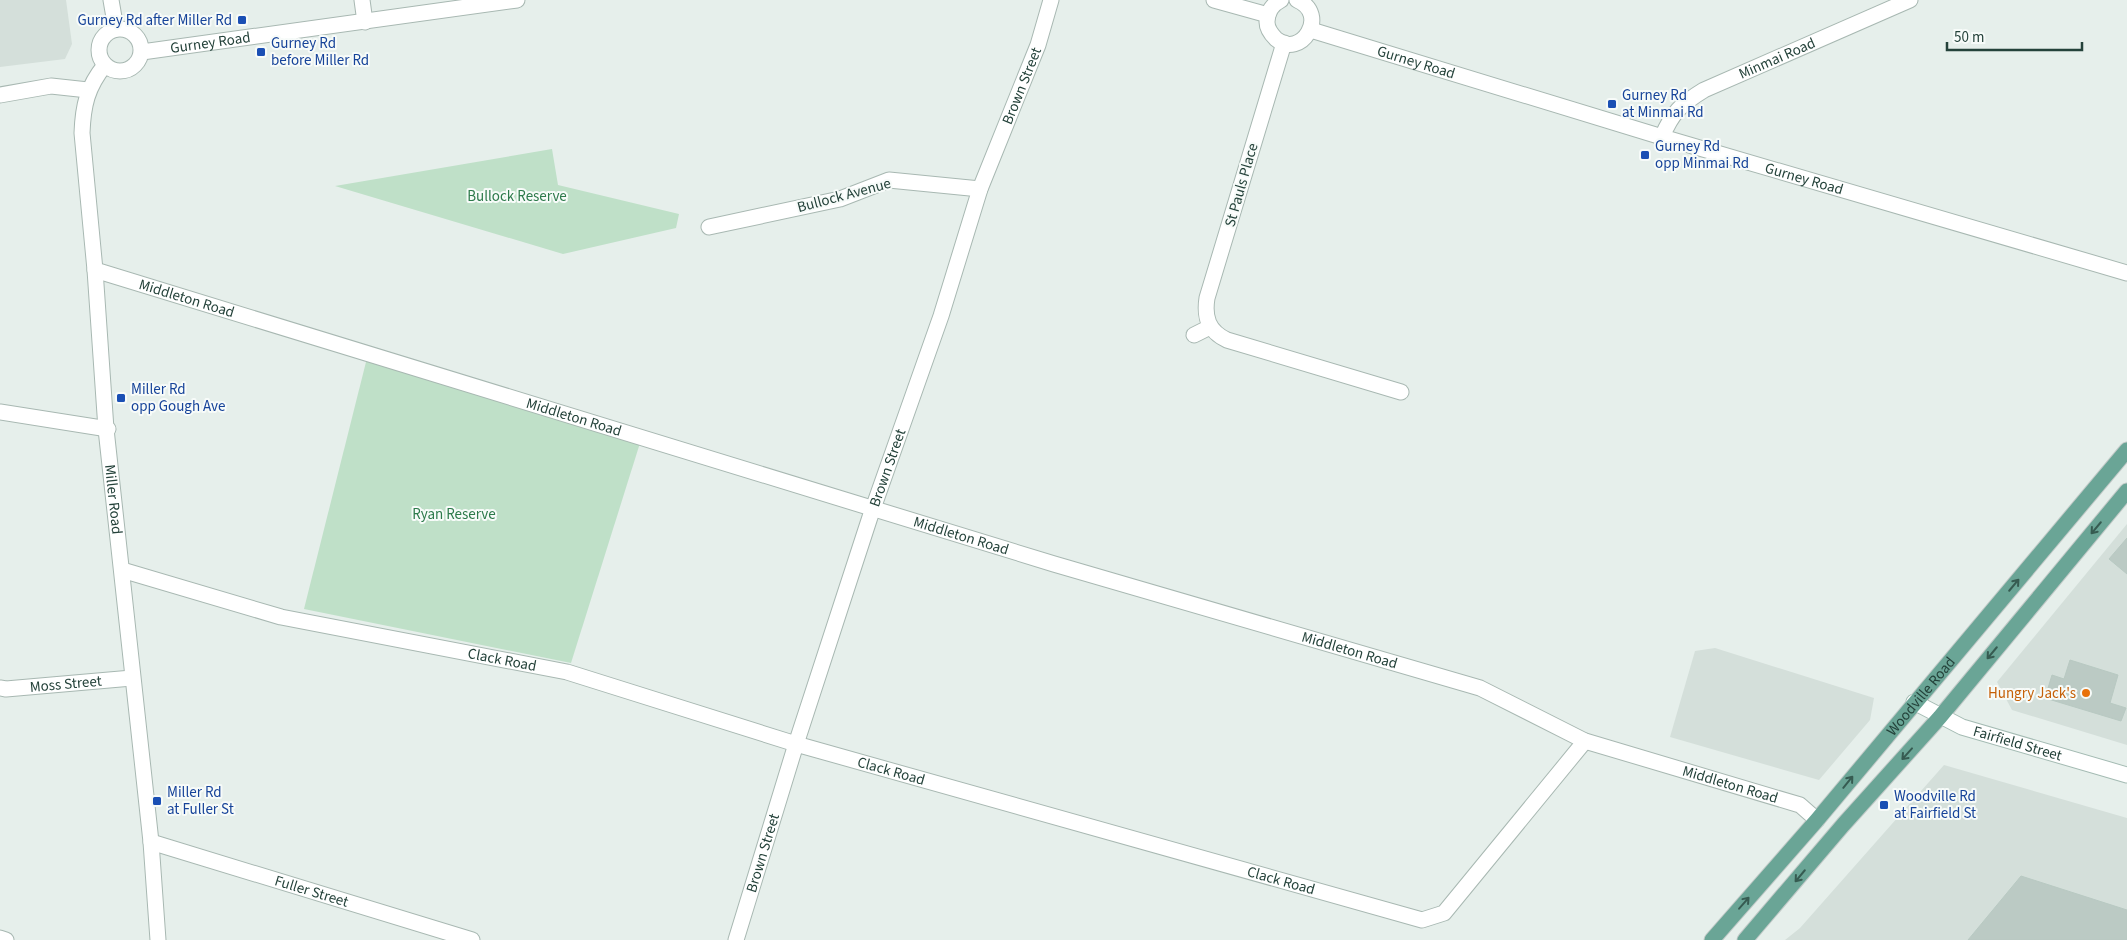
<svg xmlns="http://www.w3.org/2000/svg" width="2127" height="940" viewBox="0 0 2127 940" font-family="'Source Sans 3',sans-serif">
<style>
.built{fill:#d4dfda}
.green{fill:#bfe0c8}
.building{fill:#bbcac4;stroke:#b8c9c2}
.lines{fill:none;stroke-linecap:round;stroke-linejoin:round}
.minor-casing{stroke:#a8b8b2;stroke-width:17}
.tertiary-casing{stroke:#a8b8b2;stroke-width:17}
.secondary-casing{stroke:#a4bbb3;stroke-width:17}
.primary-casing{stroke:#c2cac8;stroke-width:17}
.minor{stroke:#fff;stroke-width:15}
.tertiary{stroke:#fff;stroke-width:15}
.secondary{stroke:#fff;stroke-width:15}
.primary{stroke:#6aa596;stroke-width:15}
.oneway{stroke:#365b51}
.transit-dot{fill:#1a4fb4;stroke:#f7fbf9;stroke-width:2}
.food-dot{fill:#e8710a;stroke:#f7fbf9;stroke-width:2}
.labels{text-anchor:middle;stroke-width:4;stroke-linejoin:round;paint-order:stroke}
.transit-label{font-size:15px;fill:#164399;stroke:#f7fbf9;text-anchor:start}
.street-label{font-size:15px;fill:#24423a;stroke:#f7fbf9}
.park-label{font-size:15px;fill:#2d7a4b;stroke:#f7fbf9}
.food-label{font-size:15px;fill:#c56008;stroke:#f7fbf9;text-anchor:end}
</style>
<rect width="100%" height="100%" fill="#e6efeb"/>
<g class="built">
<polygon points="0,0 66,0 72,44 65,59 0,67"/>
<polygon points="2127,524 2127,745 2012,710 1997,682"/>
<polygon points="1715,648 1874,698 1870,720 1819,780 1670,737 1695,651"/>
<polygon points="1944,765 2127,818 2127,940 1785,940 1800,928"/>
</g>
<g class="green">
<polygon points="552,149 558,185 679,214 676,228 563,254 335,186"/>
<polygon points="367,358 640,443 571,663 304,609"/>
</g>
<g class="building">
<polygon points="2127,538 2127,574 2109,559"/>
<polygon points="2070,660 2118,675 2110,703 2126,708 2121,721 2045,698 2052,675 2064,679"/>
<polygon points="2021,876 2127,910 2127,940 1968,940"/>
</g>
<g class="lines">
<defs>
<g id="minor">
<polyline points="362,0 365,22"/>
<polyline points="1214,0 1268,15"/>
<path d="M1281,0c-8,4 -14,12 -14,22 0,6 4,12 9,17 25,21 54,-25 21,-39"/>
<path id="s1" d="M1311,30l351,107 465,136"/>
<path d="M1284,43l-77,255c-3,19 1,33 20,42l174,52"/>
<path id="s2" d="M142,52l375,-52"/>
<polyline points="0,95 51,86 88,90"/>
<path id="s3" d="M1662,137c10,-24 19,-33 42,-47l206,-90"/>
<polyline points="709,227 840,199 889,180 980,189"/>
<path id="s4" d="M95,270l959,294 426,124 105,53 215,64 17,15"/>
<polyline points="1194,335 1210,327"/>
<polyline points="0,412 108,429"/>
<path id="s5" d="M122,570l159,47 286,55 229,72 626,176 22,-7 141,-172"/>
<path id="s6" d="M0,688l6,1 126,-11"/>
<path id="s7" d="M151,842l321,98"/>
<polyline points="0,938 6,940"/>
<path id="s8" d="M736,940l60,-196 74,-227 71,-201 39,-127 58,-144 13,-45"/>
</g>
<g id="tertiary">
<polyline points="111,0 116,29"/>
<circle cx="120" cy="50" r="21"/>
<path id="s9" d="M105,65c-18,22 -22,41 -23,68l13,137 11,159 45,413 7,98"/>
</g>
<g id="secondary">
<path id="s10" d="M1914,702l48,25 165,48"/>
</g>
<g id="primary">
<path id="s11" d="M1712,940l105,-120 310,-370"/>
<polyline points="1745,940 1843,825 1940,717 2127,491"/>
</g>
</defs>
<use href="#minor" class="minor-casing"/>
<use href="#tertiary" class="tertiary-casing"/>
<use href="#secondary" class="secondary-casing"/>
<use href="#primary" class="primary-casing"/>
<use href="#minor" class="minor"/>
<use href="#tertiary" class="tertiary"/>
<use href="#secondary" class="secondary"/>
<use href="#primary" class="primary"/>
</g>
<defs><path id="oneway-shaft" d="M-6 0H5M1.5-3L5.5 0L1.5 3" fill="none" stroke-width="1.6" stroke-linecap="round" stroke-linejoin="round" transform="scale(1.25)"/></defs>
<g class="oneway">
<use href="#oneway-shaft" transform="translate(2096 528) rotate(130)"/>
<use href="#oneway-shaft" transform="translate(2014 585) rotate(-50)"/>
<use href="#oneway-shaft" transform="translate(1992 653) rotate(130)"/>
<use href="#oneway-shaft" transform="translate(1907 754) rotate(132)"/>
<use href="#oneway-shaft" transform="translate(1848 782) rotate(-51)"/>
<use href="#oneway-shaft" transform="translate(1800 876) rotate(130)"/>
<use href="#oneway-shaft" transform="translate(1744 903) rotate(-49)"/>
</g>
<g class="transit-dot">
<rect x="237" y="15" width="10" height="10" rx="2.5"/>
<rect x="256" y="47" width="10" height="10" rx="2.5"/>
<rect x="1607" y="99" width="10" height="10" rx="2.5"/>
<rect x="1640" y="150" width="10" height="10" rx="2.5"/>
<rect x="116" y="393" width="10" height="10" rx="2.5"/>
<rect x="152" y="796" width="10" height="10" rx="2.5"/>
<rect x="1879" y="800" width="10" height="10" rx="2.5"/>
</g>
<circle class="food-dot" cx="2086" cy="693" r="5"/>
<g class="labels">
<g class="transit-label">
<text x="232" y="25" text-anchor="end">Gurney Rd after Miller Rd</text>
<text x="271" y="48">Gurney Rd<tspan x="271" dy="17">before Miller Rd</tspan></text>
<text x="1622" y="100">Gurney Rd<tspan x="1622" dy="17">at Minmai Rd</tspan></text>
<text x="1655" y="151">Gurney Rd<tspan x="1655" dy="17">opp Minmai Rd</tspan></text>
<text x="131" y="394">Miller Rd<tspan x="131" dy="17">opp Gough Ave</tspan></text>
<text x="167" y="797">Miller Rd<tspan x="167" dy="17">at Fuller St</tspan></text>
<text x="1894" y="801">Woodville Rd<tspan x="1894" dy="17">at Fairfield St</tspan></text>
</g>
<g class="street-label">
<text dy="5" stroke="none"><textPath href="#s2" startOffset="69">Gurney Road</textPath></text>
<text dy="5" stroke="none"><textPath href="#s3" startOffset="144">Minmai Road</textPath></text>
<text dy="5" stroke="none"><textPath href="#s1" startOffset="110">Gurney Road</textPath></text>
<text dy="5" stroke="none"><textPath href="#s8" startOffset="901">Brown Street</textPath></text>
<text dy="5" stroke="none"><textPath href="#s1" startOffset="515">Gurney Road</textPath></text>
<text transform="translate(1241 185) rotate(-74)" y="5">St Pauls Place</text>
<text transform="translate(844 195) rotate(-15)" y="5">Bullock Avenue</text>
<text dy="5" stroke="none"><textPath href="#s4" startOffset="96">Middleton Road</textPath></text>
<text dy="5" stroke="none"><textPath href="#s4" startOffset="501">Middleton Road</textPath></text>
<text dy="5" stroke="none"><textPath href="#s8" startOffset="496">Brown Street</textPath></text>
<text dy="5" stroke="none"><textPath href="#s9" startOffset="441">Miller Road</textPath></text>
<text dy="5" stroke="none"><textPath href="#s4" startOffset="906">Middleton Road</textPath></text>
<text dy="5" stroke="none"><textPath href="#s4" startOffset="1311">Middleton Road</textPath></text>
<text dy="5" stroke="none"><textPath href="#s5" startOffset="391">Clack Road</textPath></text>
<text dy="5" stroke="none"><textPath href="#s6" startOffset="66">Moss Street</textPath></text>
<text dy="5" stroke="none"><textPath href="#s11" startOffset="321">Woodville Road</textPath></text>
<text dy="5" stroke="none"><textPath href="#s10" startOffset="112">Fairfield Street</textPath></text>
<text dy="5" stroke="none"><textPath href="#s5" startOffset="796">Clack Road</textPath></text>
<text dy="5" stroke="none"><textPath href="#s4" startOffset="1716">Middleton Road</textPath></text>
<text dy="5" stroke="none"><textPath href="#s8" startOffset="91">Brown Street</textPath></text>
<text dy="5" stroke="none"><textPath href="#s5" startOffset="1201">Clack Road</textPath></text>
<text dy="5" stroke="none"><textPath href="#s7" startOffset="168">Fuller Street</textPath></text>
</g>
<g class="park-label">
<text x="517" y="201">Bullock Reserve</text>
<text x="454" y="519">Ryan Reserve</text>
</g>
<g class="food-label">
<text x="2076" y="698">Hungry Jack's</text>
</g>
</g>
<path d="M1947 42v8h135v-8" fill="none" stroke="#24423a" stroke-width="2.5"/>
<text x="1954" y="42" font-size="15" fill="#24423a" stroke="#f7fbf9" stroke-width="4" paint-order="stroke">50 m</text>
</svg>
